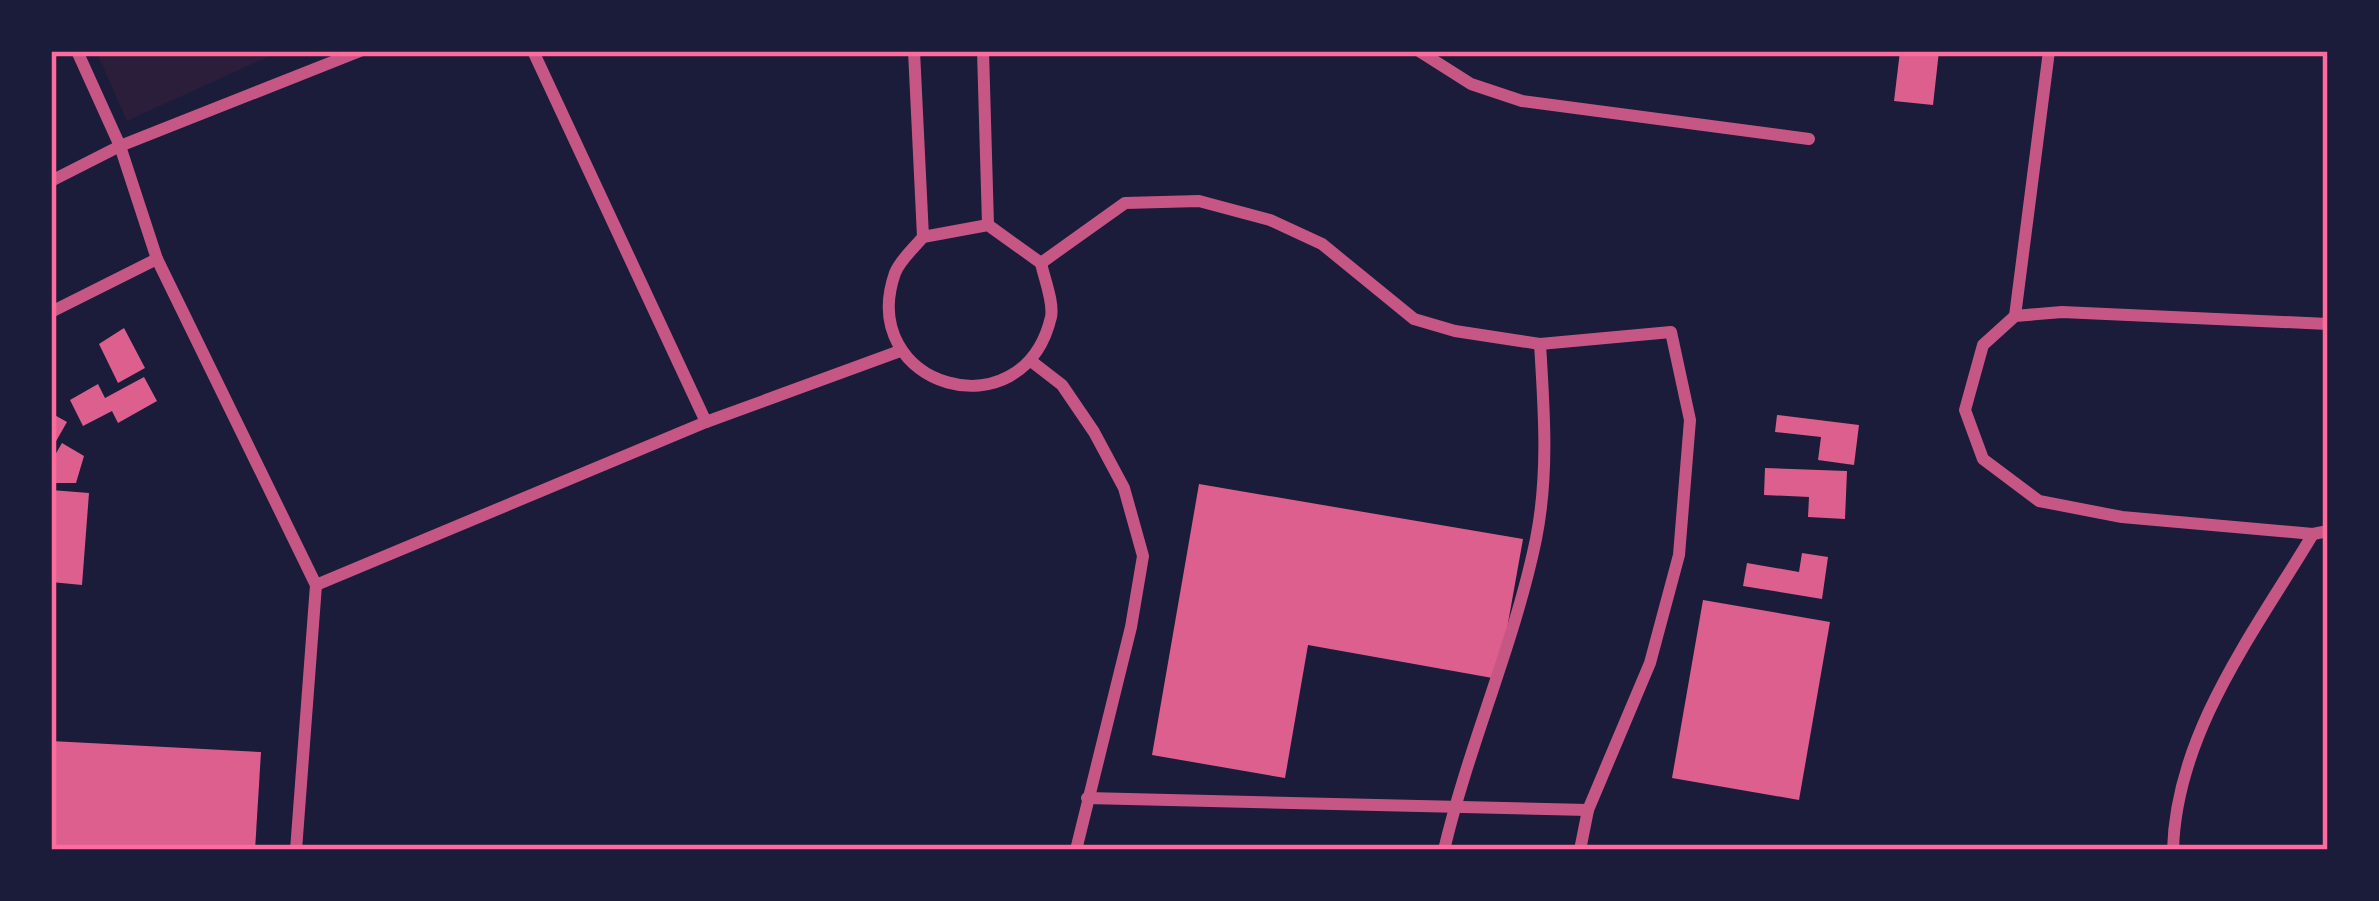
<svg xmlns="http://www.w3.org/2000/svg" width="2379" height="901" viewBox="0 0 2379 901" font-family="'Work Sans',sans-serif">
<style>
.green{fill:#2a1e3b}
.building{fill:#dd5f8e}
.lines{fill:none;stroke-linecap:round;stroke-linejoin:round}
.minor{stroke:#c65784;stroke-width:12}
.neatline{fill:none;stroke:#ff6b9d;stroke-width:4.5}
</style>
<rect width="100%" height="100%" fill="#1b1b3a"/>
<polygon class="green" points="96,51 281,51 127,121"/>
<g class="building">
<polygon points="1900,51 1939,51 1933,105 1894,101"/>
<polygon points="124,328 145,368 118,383 99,344"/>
<polygon points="144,377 157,401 118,423 112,411 83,426 70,400 98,384 105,398"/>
<polygon points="51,413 67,422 51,450"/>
<polygon points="1777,415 1859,425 1854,465 1818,460 1821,437 1775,432"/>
<polygon points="62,443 84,456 76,483 51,483 51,462"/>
<polygon points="1765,468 1847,471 1845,519 1808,517 1809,497 1764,495"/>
<polygon points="1199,484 1523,539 1498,679 1308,645 1285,778 1152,755"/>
<polygon points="51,490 89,493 82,585 51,582"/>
<polygon points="1802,553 1828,557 1822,599 1743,586 1747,563 1799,572"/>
<polygon points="1703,600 1830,622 1799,800 1672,778"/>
<polygon points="51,741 261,752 255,850 51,850"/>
</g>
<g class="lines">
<g class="minor">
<polyline points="77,51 120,146 157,259 316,585 296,850"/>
<polyline points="533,51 706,422"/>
<path d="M914,51l9,186c-9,11 -23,23 -28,36 -40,114 128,163 156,44 3,-15 -7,-39 -10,-54l-53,-38 -65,12"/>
<polyline points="983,51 988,225"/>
<polyline points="1419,51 1471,84 1522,101 1809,139"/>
<polyline points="51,181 120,146 360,51"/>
<polyline points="1041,263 1125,203 1199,201 1270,220 1322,244 1414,319 1455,331 1540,344 1671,332 1690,420 1679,555 1650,663 1588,810 1580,850"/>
<polyline points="51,312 157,259"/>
<polyline points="2015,316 2049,51"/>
<polyline points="2328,324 2062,312 2015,316 1983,345 1965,410 1983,459 2039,501 2122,517 2313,534 2328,531"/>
<polyline points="1031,361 1062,385 1094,432 1124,488 1143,556 1131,627 1076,850"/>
<polyline points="316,585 706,422 900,351"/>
<polyline points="1087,798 1588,810"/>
<path d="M1444,850c25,-106 70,-205 92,-311 13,-65 8,-130 4,-195"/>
<path d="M2173,850c3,-117 82,-219 140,-316"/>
</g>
</g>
<rect width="2379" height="901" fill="none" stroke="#1b1b3a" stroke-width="108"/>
<rect x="54" y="54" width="2271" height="793" class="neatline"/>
</svg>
